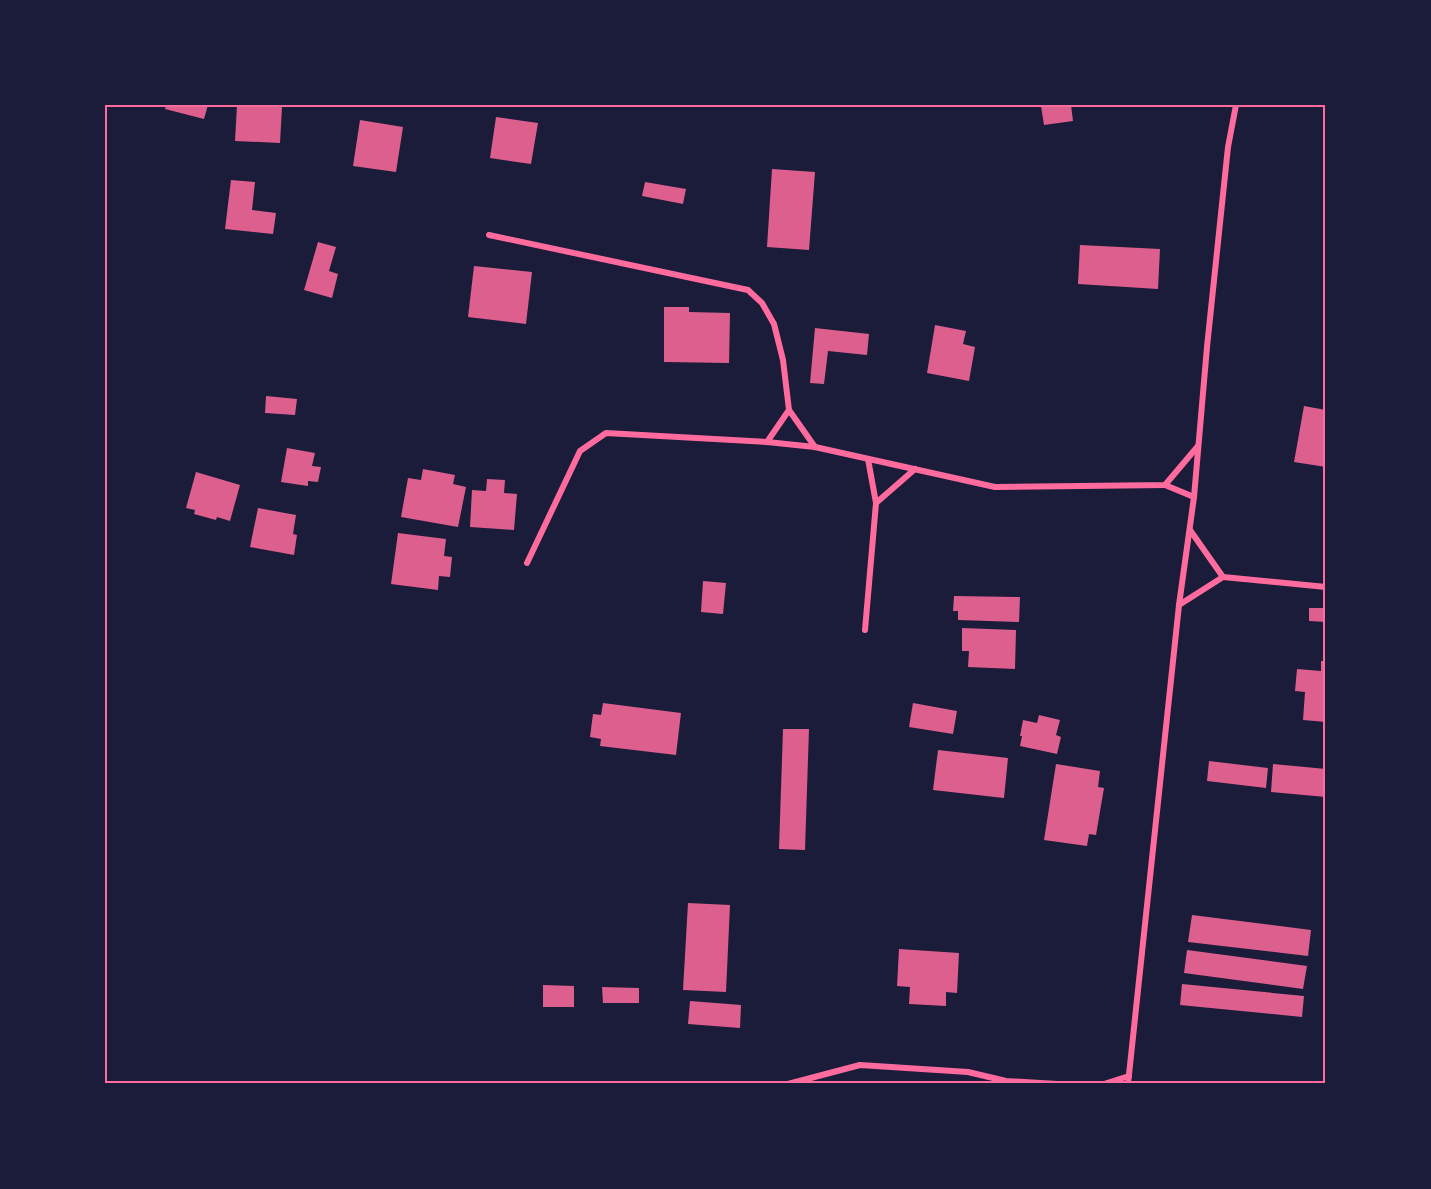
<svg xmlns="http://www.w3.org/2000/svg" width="1431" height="1189" viewBox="0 0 1431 1189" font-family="Helvetica,sans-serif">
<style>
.building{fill:#dd5f8e}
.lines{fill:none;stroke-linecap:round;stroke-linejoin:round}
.minor{stroke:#ff6b9d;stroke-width:6}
.neatline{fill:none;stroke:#ff6b9d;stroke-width:2}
</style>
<rect width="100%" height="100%" fill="#1b1b3a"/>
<g class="building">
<polygon points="166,105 208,105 204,119 165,109"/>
<polygon points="237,105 282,107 280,143 235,141"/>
<polygon points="1046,105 1071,105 1073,121 1044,125 1041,106"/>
<polygon points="496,117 538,123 531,164 490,158"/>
<polygon points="360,120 403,127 396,172 353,166"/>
<polygon points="772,169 815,172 809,250 767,247"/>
<polygon points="231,180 255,182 252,210 276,213 273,234 225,229"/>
<polygon points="645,182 686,189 683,204 642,196"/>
<polygon points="318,242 336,247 329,271 338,274 332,298 304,290"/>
<polygon points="1080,245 1160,249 1158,289 1078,284"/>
<polygon points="474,266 532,272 526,324 468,317"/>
<polygon points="664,307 689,307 689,312 730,313 729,363 664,362"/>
<polygon points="935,325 966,331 963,344 975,347 969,381 927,373"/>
<polygon points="815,328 869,334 867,355 828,351 824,384 810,383"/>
<polygon points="266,396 297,399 295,415 265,413"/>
<polygon points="1304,406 1326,410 1326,467 1294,462"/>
<polygon points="287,448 315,453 312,466 321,467 318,482 308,481 308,486 281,482"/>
<polygon points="423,469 455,475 453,484 466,487 458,527 401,517 408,478 421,480"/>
<polygon points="196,472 240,485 230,521 217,517 216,520 194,514 195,510 186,508"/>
<polygon points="487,479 505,480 504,493 517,494 514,530 470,527 472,490 486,491"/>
<polygon points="258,508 296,515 293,534 297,535 294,555 250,547"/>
<polygon points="398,533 446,539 444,556 452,557 450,577 439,576 438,590 391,584"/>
<polygon points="703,581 726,583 723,614 701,612"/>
<polygon points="954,596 1020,597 1019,622 958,620 958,611 953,611"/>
<polygon points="1309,608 1326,608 1326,622 1309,621"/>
<polygon points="962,628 1016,630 1015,669 968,667 969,651 962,651"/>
<polygon points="1321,661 1326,661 1326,722 1303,720 1305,692 1295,691 1297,669 1321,671"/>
<polygon points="603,703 681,713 676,755 600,746 601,739 590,737 593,714 601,715"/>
<polygon points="913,703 957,711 953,734 909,727"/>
<polygon points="1039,715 1060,720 1056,735 1061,737 1057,754 1020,746 1022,736 1020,736 1023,720 1037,723"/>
<polygon points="783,729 809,729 805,850 779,849"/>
<polygon points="938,750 1008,758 1004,798 933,790"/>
<polygon points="1209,761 1268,768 1266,788 1207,781"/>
<polygon points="1056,764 1100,771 1098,787 1104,788 1096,835 1089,834 1087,846 1044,840"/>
<polygon points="1273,764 1326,769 1326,797 1271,792"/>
<polygon points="688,903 730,905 726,992 683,990"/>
<polygon points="1192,915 1311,930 1308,956 1188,942"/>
<polygon points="899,949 959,953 957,993 946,992 946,1006 909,1004 910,987 897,986"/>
<polygon points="1187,950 1307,966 1303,989 1184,973"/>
<polygon points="1182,984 1304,996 1302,1017 1180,1005"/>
<polygon points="543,985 574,986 574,1007 543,1007"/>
<polygon points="602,987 639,988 639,1003 603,1003"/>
<polygon points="690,1001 741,1005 740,1028 688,1024"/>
</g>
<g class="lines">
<g class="minor">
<polyline points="489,235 748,290 762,303 774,324 783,360 789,410 815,447"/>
<polyline points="767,442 789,410"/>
<polyline points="868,459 876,503"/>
<polyline points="1165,485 1194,497"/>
<polyline points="1190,530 1223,577 1326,587"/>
<polyline points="527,563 580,451 606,433 767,442 815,447 995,487 1165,485 1198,446"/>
<polyline points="1179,605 1223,577"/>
<polyline points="865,630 876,503 915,469"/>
<polyline points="788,1084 860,1065 968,1072 1006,1081 1057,1084"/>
<polyline points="1104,1084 1129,1076"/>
<polyline points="1128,1084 1179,605 1194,497 1207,347 1228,147 1236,105"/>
</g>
</g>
<rect width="1431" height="1189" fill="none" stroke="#1b1b3a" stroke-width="213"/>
<rect x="106" y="106" width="1218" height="976" class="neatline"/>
</svg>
